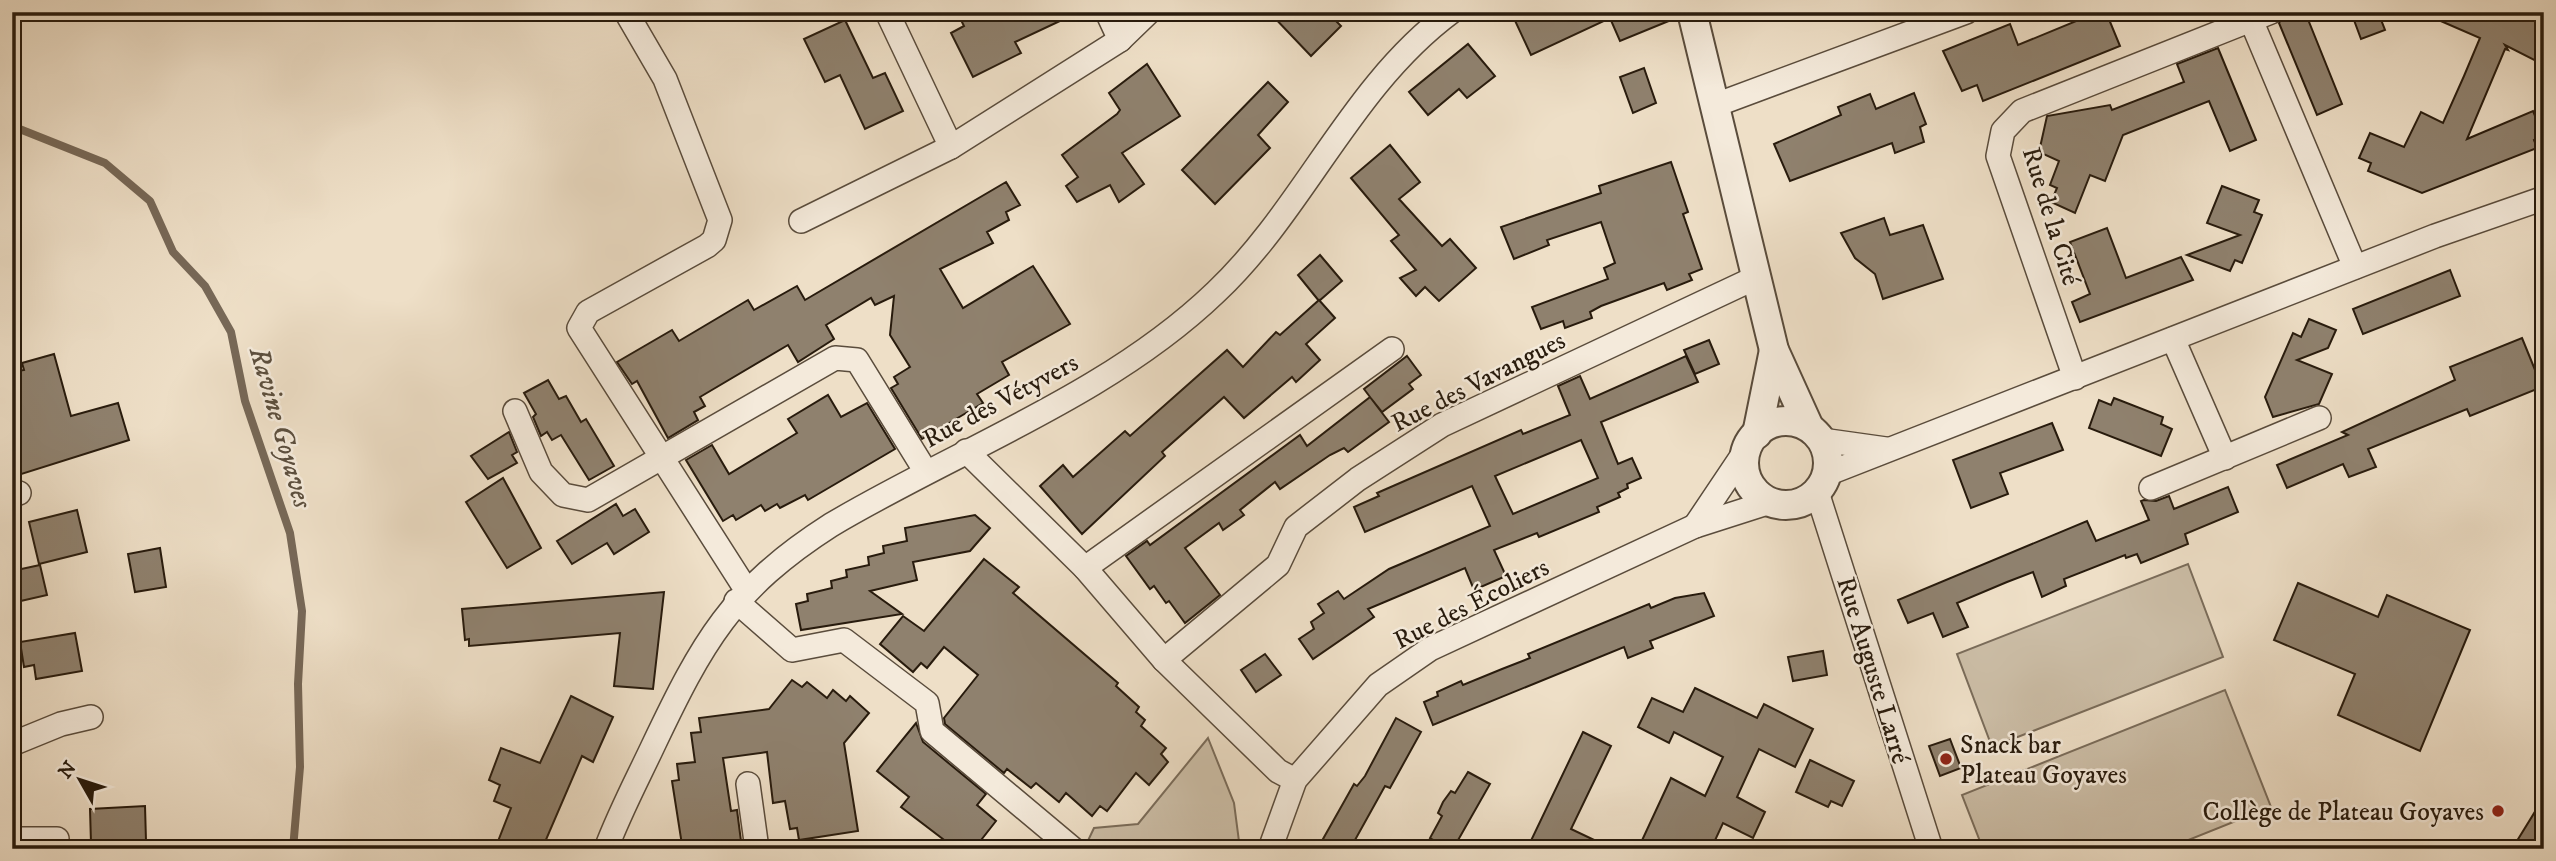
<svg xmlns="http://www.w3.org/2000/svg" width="2556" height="861" viewBox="0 0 2556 861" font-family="'IM FELL DW Pica',serif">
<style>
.green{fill:#ccbea7;stroke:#7a6c5a;stroke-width:2}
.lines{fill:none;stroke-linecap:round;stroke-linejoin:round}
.stream{stroke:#776857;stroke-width:8}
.building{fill:#8f816e;stroke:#281b0d;stroke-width:2;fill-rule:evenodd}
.minor-casing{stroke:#5a4c3c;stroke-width:26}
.tertiary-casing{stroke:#5a4c3c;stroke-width:32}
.minor{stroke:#f4eadb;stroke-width:23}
.tertiary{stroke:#f4eadb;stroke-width:28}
.poi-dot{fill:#8f2418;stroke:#f4eadb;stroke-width:2.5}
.labels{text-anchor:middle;stroke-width:5;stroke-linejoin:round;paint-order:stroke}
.street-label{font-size:26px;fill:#281b0d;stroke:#f4eadb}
.poi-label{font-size:26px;fill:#281b0d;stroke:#f4eadb;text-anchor:start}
.water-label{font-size:28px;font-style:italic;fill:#5c4f3e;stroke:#f4eadb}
</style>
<rect width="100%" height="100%" fill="#eedfc7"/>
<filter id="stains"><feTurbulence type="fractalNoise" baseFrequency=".00286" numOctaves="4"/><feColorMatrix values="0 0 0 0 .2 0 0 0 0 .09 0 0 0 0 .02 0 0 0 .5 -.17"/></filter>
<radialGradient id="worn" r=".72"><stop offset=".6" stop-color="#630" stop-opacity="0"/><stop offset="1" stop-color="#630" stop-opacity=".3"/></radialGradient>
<g class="green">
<polygon points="2188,564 2223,657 1992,747 1957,654"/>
<polygon points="2225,690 2271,807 2166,849 1983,849 1962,795"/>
<polygon points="1208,738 1234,803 1240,849 1084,849 1094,828 1138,824"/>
</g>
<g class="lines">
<polyline class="stream" points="12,126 105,163 150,201 173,252 205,286 231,332 245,401 290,533 302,611 298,684 300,767 293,849"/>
</g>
<g class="building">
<polygon points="957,12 1079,12 1015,42 1021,53 973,77 951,33 964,26"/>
<polygon points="1269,12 1327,12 1341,26 1311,56"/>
<polygon points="1511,12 1676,12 1676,18 1620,41 1610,18 1531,55"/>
<polygon points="2098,12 2106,12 2120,46 1983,101 1977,85 1962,91 1943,51 2010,24 2018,45"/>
<polygon points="2285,12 2305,12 2342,104 2317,115 2279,23"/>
<polygon points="2351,12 2378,12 2385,30 2361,39"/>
<polygon points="2420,12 2525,12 2544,20 2544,65 2505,45 2508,50 2505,49 2467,139 2533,111 2543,136 2534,140 2537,148 2422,193 2368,171 2371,163 2359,158 2370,133 2404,147 2421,112 2443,123 2464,76 2480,38"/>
<polygon points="845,20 873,78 885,73 903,111 865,129 840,75 825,82 804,39"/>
<polygon points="1468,44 1495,76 1467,98 1459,89 1428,115 1409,92"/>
<polygon points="2218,48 2256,140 2230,151 2209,101 2123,135 2105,181 2090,175 2075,213 2051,202 2057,188 2050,185 2059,161 2039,152 2047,116 2110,105 2112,110 2184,82 2177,64"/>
<polygon points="1147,64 1180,116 1122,153 1144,184 1119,202 1110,185 1077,202 1066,186 1078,177 1062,155 1117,114 1120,110 1109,93"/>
<polygon points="1644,68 1656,103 1633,113 1620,77"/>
<polygon points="1268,82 1288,102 1258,135 1270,148 1215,204 1182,170"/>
<polygon points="1914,93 1926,124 1920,127 1924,142 1895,153 1892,143 1790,181 1774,144 1841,115 1838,107 1870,94 1876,109"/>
<polygon points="1390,145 1420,182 1399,199 1442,246 1450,239 1476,268 1439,301 1425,287 1416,296 1400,278 1416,270 1391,241 1399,235 1351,178"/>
<polygon points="1671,162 1688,212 1683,214 1702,269 1689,274 1692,280 1667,290 1664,283 1601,306 1590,312 1592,318 1565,328 1563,321 1541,329 1532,307 1608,279 1604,268 1615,263 1601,222 1547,240 1549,245 1514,259 1501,227 1601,193 1599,186"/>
<polygon points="1006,182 1020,205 1006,212 1009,220 987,232 993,243 940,269 963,308 1033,266 1070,324 1002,362 1009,375 977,394 983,403 922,439 891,388 898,384 894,377 910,367 890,335 894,296 875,305 871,298 826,325 834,339 798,362 788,345 700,397 705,406 694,412 698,420 668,438 637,381 632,384 617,362 672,330 679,341 748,300 754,310 797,286 805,300"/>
<polygon points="2222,186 2259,200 2254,212 2262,215 2242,263 2235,260 2230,271 2187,255 2240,235 2207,223"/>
<polygon points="1884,218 1890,235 1923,225 1943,279 1883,299 1875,274 1855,258 1841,233"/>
<polygon points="2107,228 2126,278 2181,257 2193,280 2080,322 2072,302 2090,294 2070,242"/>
<polygon points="1320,255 1342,281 1319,301 1298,275"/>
<polygon points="2450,270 2460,296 2363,334 2353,309"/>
<polygon points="1319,300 1335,318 1306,344 1320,360 1296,382 1292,377 1244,418 1224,397 1162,452 1165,456 1082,534 1040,486 1063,465 1073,477 1125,431 1130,436 1227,350 1243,367 1276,332 1280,335"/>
<polygon points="2309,319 2336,330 2328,348 2297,360 2332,374 2319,404 2273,417 2265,397 2293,333 2301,337"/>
<polygon points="2522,338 2542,387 2470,416 2467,409 2368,449 2376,467 2349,477 2343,464 2287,488 2277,465 2348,435 2342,432 2455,380 2450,367"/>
<polygon points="1709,340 1719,364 1695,374 1684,350"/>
<polygon points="54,354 71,416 118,403 129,440 12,477 12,372 24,370 22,363"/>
<polygon points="1407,356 1421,375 1409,384 1413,389 1382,412 1370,397 1389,422 1348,452 1344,448 1330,455 1280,489 1275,482 1240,510 1244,515 1233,523 1223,530 1219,523 1185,548 1220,595 1185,623 1169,601 1166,603 1154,586 1150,589 1126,556 1147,541 1150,545 1300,435 1307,446 1370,397 1364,389"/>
<path d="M1686,356l12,26 -97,40 17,42 14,-6 9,20 -14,6 1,4 -10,5 2,4 -23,10 2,5 -60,25 -2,-4 -43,17 12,26 -32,14 -9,-22 -97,41 6,8 -61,42 -14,-20 15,-10 -3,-7 13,-9 -6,-9 20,-13 6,8 45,-30 101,-43 -18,-40 -107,46 -11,-25 25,-11 -2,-3 144,-63 2,4 47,-19 -12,-29 22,-10 10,23zM1581,440l17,38 -85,36 -18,-38z"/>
<polygon points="548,380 559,399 566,396 581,422 586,419 614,466 589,480 561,435 552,440 547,432 541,436 533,417 536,414 524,393"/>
<polygon points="828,395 841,417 867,403 895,449 808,500 805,495 780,508 777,504 765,511 761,505 736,520 733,515 723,521 686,460 712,445 729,474 797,433 788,419"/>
<polygon points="2114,398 2163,417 2161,424 2172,429 2161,456 2089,428 2099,400 2111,405"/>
<polygon points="2052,423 2063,450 2000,473 2008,494 1971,508 1953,460"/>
<polygon points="509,432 517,452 512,455 517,463 488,479 471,456"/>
<polygon points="503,478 541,548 507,568 466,502"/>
<polygon points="2228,487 2238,512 2185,534 2188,544 2141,563 2137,554 2126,558 2125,555 2064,579 2066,586 2042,597 2033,572 2007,582 1957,603 1968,627 1943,637 1933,613 1908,623 1898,600 2087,521 2096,541 2149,520 2141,501 2144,500 2156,501 2169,496 2174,509"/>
<polygon points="616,504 623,516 635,509 649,532 614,554 607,543 572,564 557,541"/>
<polygon points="77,510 87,552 39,564 29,522"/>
<polygon points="975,515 990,528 970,551 913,562 917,580 870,591 902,614 801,630 796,604 808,601 807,594 832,588 831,581 847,577 846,570 869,565 868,557 884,553 883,546 907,541 905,528"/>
<polygon points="160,548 166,587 135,592 128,554"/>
<polygon points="984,559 1019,587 1013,593 1118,683 1116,686 1139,707 1136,712 1145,720 1141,726 1166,748 1161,754 1168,762 1149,785 1136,773 1107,811 1100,806 1092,816 1066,793 1059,802 1036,783 1031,788 1007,769 1004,773 945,724 944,718 978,675 944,647 927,668 921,663 913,672 880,644 903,616 924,631"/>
<polygon points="40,565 47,595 12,603 12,571"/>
<polygon points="2298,583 2378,617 2387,595 2470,630 2420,751 2338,715 2355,674 2274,640"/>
<polygon points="664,592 653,689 614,686 620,633 469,646 469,639 465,640 462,609"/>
<polygon points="1704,593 1714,616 1650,641 1653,648 1628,658 1624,647 1433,725 1424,702 1438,696 1437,692 1461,681 1463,685 1502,669 1530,658 1528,654 1649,604 1651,608 1675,598"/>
<polygon points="75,633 82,671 36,679 34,665 24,667 20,642"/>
<polygon points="1823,651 1827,675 1793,681 1788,657"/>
<polygon points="1265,654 1281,675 1256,692 1241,670"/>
<polygon points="792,680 802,687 807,682 827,698 833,690 846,701 850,696 869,713 844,743 858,831 799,840 797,828 790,829 785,801 773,803 767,752 723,758 731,811 737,810 742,849 692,849 691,844 682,845 672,781 679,780 677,764 695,762 691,733 701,732 699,718 769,709"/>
<polygon points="1695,688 1757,718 1764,704 1813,729 1795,767 1759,749 1737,797 1765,812 1753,838 1723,823 1711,849 1638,849 1671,778 1705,796 1723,757 1674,732 1669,743 1638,727 1652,698 1683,712"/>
<polygon points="571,696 613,717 593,762 582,756 542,849 495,849 511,808 494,801 500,785 489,780 501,748 540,763"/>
<polygon points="1396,718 1421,732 1390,788 1385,786 1350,849 1322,849 1326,841 1323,839 1345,800 1354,784 1357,786 1365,776"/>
<polygon points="916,723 923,742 986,794 977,805 996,821 974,849 956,849 901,807 909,797 877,771"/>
<polygon points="1583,732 1611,746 1571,829 1613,849 1527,849"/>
<polygon points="1950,739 1961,768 1940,776 1929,746"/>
<polygon points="1810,760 1854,781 1842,806 1831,801 1828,807 1796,792"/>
<polygon points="1468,772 1490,784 1453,849 1449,849 1430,838 1442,816 1438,813 1443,802 1451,791 1455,793"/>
<polygon points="2544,797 2544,849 2512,849"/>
<polygon points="145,806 146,841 91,843 90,809"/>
</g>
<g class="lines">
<defs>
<g id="minor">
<polyline points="626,12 665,79 720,220 714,240 707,246 588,312 579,328 747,591"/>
<polyline points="887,12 951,147"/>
<polyline points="1107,12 1120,40"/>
<polyline points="2251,20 2355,267"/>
<polyline points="1713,106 1966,12"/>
<polyline points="801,221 951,147 1120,40 1149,12"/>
<polyline points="2173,339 2225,458"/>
<polyline points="2075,378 1998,156 2003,131 2022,111 2271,12"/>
<polyline points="515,411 541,472 563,495 588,500 835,358 857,360 926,472"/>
<polyline points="1822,440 1886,449"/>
<polyline points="966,451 1085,568 1164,660 1278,771 1295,780"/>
<polyline points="1827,474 2435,236 2544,198"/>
<polyline points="2151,488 2319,418"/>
<polyline points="1817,492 1931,849"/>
<polyline points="12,495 19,493"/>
<polyline points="1695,526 1744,453"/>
<polyline points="1085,568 1392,349"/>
<polyline points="736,601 792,650 844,640 927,703 932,731 1073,849"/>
<polyline points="1164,660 1278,565 1296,527 1358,479 1442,425 1755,278"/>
<polyline points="12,744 61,724 91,717"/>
<polyline points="748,784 757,849"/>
<polyline points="12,839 57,839"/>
<path d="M606,849c13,-35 31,-69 47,-103 49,-103 78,-157 178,-221 126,-75 278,-130 385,-233 89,-84 134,-205 235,-280"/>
<polyline points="1270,849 1295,780 1378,685 1430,649 1695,526 1770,502"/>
</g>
<g id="tertiary">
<polyline points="1692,12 1774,350 1809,427"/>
<circle cx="1786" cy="463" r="42"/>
<polyline points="1757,434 1774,350"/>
</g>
</defs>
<use href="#minor" class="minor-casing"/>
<use href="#tertiary" class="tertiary-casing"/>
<use href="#minor" class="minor"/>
<use href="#tertiary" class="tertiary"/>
</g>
<g class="poi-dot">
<circle cx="1946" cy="759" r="7"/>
<circle cx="2498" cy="811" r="7"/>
</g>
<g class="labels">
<g class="street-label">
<text transform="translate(2052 216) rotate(73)" y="9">Rue de la Cité</text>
<text transform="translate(1478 381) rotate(-27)" y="9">Rue des Vavangues</text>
<text transform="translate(1000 400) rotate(-28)" y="9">Rue des Vétyvers</text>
<text transform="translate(1471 603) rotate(-27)" y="9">Rue des Écoliers</text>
<text transform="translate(1874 670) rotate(73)" y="9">Rue Auguste Larré</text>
</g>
<g class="poi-label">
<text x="1960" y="753">Snack bar<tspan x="1960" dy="30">Plateau Goyaves</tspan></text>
<text x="2484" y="820" text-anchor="end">Collège de Plateau Goyaves</text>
</g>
<g class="water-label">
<text transform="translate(282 427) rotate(74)" y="10">Ravine Goyaves</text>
</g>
</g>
<rect width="2556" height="861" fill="none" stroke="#eedfc7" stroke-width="42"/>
<rect x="14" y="14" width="2528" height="833" fill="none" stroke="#281b0d" stroke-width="3.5"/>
<rect x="21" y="21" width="2514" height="819" fill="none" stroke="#281b0d" stroke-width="2"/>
<g transform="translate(80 780) rotate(309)" stroke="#f4eadb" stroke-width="5" paint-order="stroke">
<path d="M0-5L12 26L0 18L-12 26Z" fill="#281b0d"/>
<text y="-10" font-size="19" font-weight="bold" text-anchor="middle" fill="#281b0d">N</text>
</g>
<rect width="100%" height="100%" filter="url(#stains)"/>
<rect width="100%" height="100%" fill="url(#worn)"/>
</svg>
